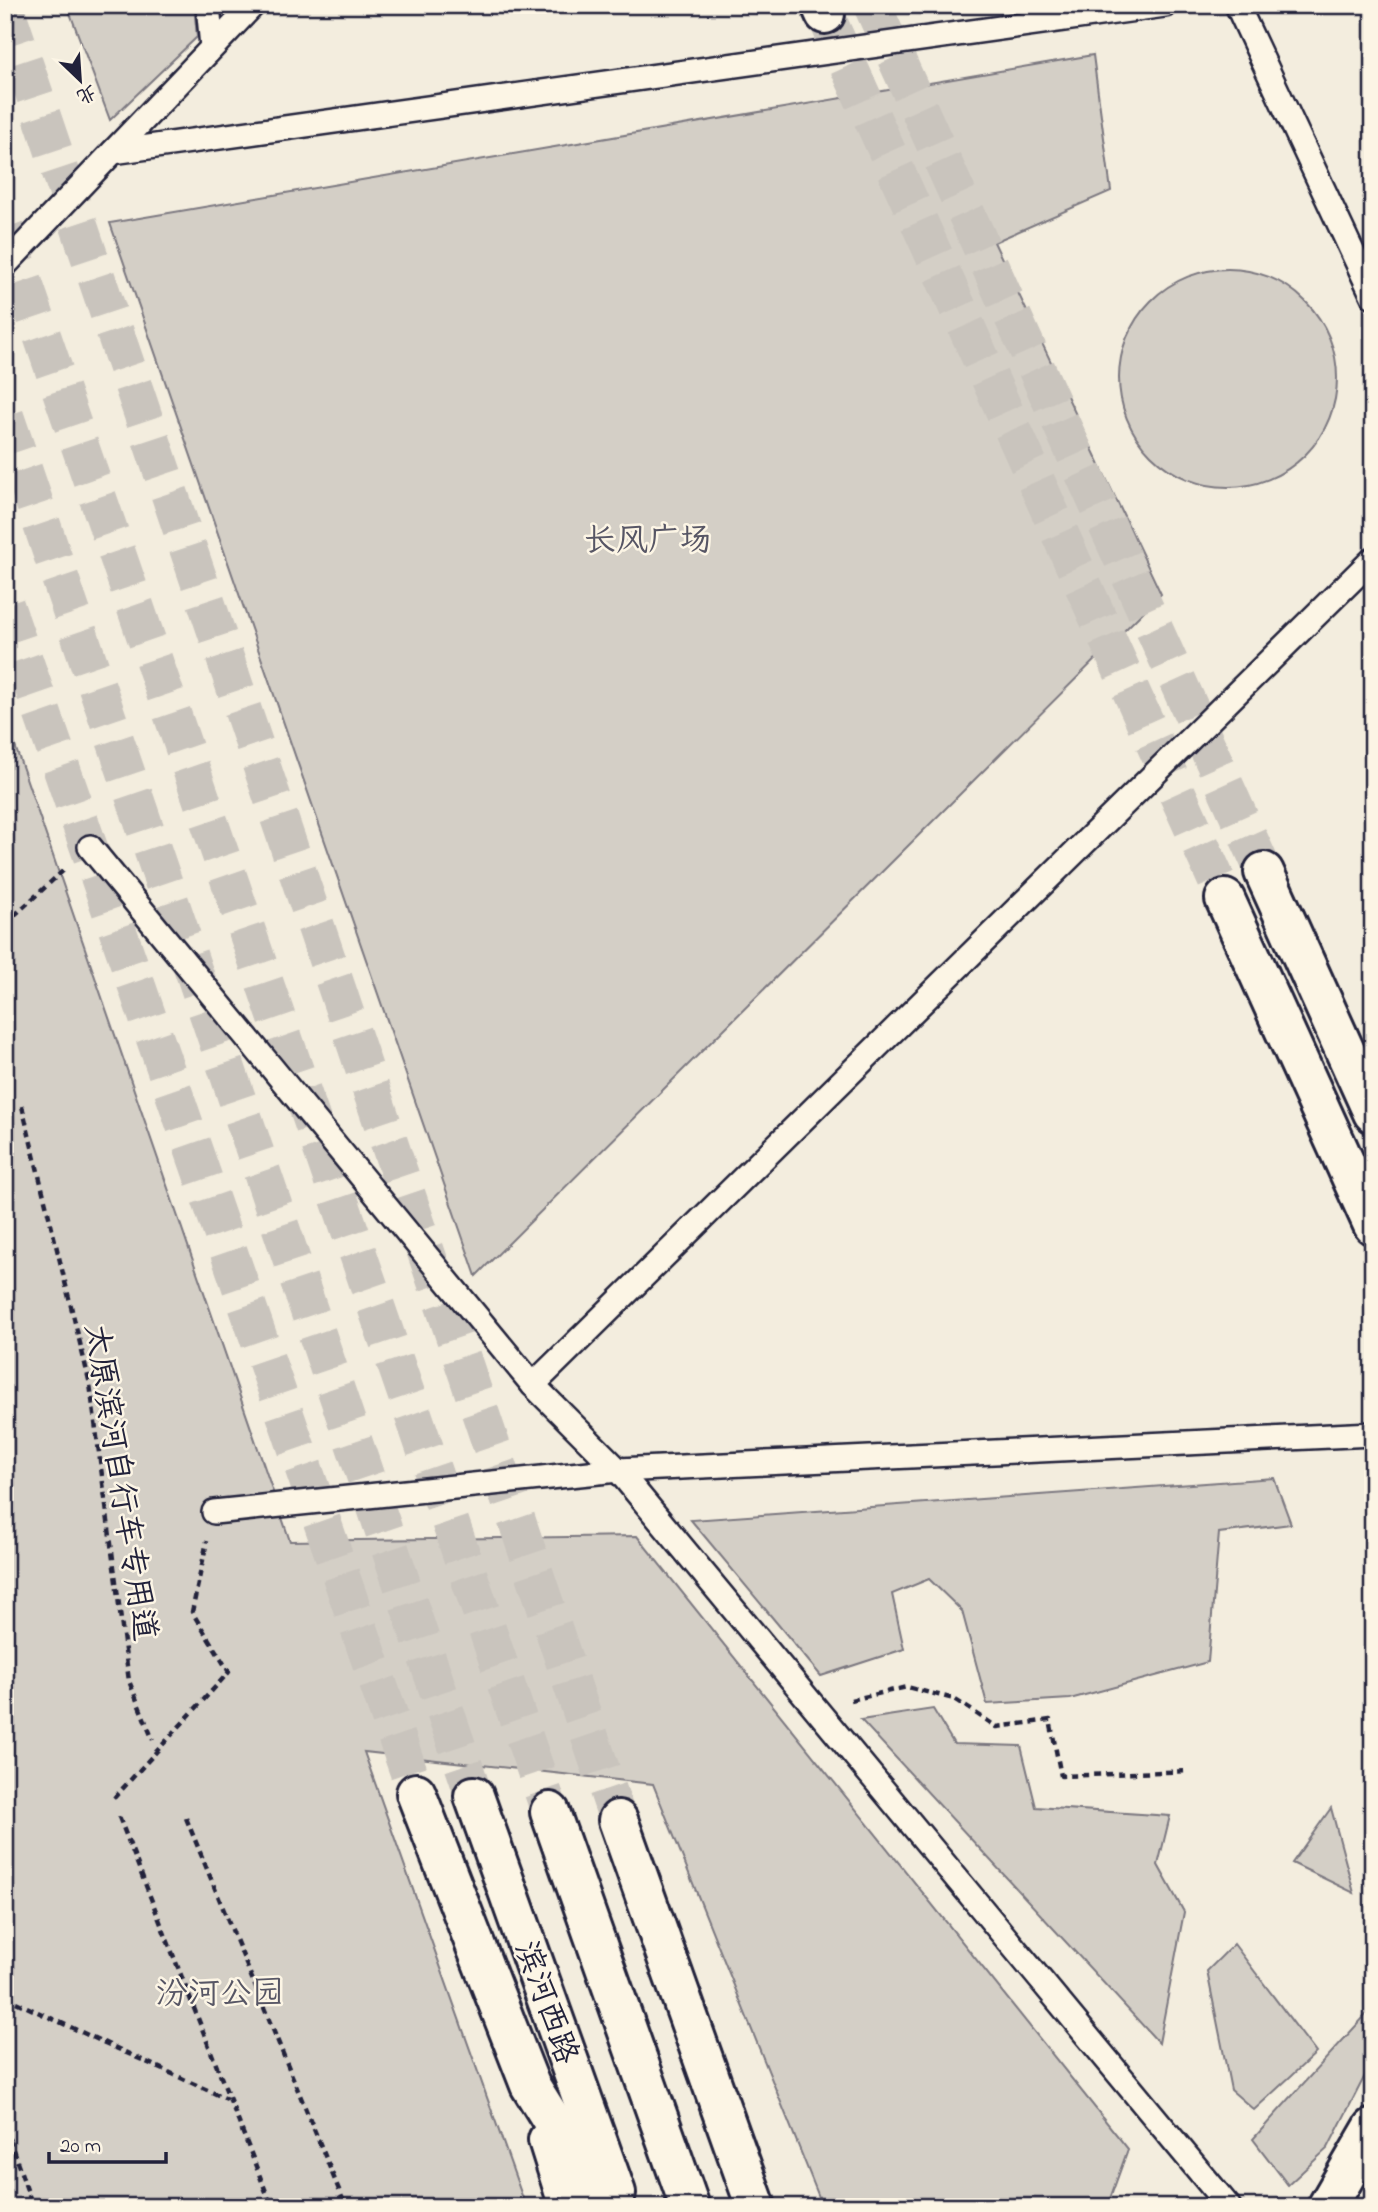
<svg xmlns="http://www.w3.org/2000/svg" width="1378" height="2212" viewBox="0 0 1378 2212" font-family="'Indie Flower','LXGW WenKai TC',sans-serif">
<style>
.green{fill:#d4cfc6;stroke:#7b7880;stroke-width:2}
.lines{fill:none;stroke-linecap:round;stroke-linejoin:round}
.tertiary-tunnel{stroke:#c9c4bd;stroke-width:38;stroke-dasharray:38 19;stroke-linecap:butt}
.trunk-tunnel{stroke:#c9c4bd;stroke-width:38;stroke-dasharray:38 19;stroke-linecap:butt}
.pedestrian-casing{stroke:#22223b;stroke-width:28}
.tertiary-casing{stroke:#22223b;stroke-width:44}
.trunk-casing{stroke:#22223b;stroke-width:44}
.path{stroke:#22223b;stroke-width:4.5;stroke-dasharray:7 5;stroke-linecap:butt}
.pedestrian{stroke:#fcf5e5;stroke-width:23}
.tertiary{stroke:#fcf5e5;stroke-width:38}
.trunk{stroke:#fcf5e5;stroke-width:38}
.labels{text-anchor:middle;stroke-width:5;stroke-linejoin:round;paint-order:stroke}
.park-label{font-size:32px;fill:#575665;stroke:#fcf5e5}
.street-label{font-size:32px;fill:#22223b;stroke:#fcf5e5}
</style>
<rect width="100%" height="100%" fill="#f3edde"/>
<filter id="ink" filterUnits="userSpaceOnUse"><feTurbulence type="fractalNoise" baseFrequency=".0143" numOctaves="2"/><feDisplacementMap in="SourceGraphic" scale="14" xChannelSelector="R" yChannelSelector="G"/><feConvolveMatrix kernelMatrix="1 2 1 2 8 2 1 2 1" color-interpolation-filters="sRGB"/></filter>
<g filter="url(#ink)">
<g class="green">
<polygon points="67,5 194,5 197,37 110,120"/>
<polygon points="1093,55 1111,191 994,242 1161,594 476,1276 110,223"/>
<circle cx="1228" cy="378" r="109"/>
<polygon points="5,717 290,1541 637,1536 1128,2149 1107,2207 823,2207 653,1784 364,1752 526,2207 5,2207"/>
<polygon points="1274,1478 1291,1524 1219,1533 1208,1662 1070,1699 987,1704 962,1611 929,1579 892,1594 904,1649 821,1676 691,1520"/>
<polygon points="933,1709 954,1744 1021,1746 1036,1807 1170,1816 1158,1865 1184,1912 1159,2043 861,1720"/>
<polygon points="1331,1808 1354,1893 1292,1863"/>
<polygon points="1234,1944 1316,2053 1254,2110 1231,2090 1207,1971"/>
<polygon points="1373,2007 1373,2060 1328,2148 1288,2185 1253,2139"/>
</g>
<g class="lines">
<g class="tertiary-tunnel">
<polyline points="872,5 1264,872"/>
<polyline points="5,7 618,1820"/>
<polyline points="825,14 1225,899"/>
</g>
<g class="trunk-tunnel">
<polyline points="5,228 550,1812"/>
<polyline points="5,416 474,1796"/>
<polyline points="5,605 416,1793"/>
</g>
<defs>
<g id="pedestrian">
<polyline points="208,5 212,47"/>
<polyline points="1237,5 1373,296"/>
<polyline points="113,152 1165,5"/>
<polyline points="5,265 253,5"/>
<polyline points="90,847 533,1385 618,1470 1229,2207"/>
<polyline points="533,1385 1373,559"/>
<polyline points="214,1512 618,1470 1373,1434"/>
</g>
<g id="tertiary">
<polyline points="821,5 825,14"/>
<polyline points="1264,872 1373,1113"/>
<polyline points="1225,899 1373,1225"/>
<polyline points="618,1820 756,2207"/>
<polyline points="1327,2207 1373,2128"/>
</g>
<g id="trunk">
<polyline points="416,1793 530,2085 606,2207"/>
<polyline points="474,1796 616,2193"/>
<polyline points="550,1812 690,2207"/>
<polyline points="548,2140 569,2207"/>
</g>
</defs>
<use href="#pedestrian" class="pedestrian-casing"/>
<use href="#tertiary" class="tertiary-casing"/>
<use href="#trunk" class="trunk-casing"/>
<g class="path">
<polyline points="5,924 66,868"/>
<polyline points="22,1106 90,1384 129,1681 153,1740"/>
<polyline points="851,1700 907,1687 954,1699 997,1727 1050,1720 1061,1776 1188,1771"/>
<polyline points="114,1798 229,1672 192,1612 207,1541"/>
<polyline points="119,1817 272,2207"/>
<polyline points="186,1818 346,2207"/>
<polyline points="5,1997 227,2099"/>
<polyline points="5,2127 33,2207"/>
</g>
<use href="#pedestrian" class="pedestrian"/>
<use href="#tertiary" class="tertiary"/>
<use href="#trunk" class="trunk"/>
</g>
</g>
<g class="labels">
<g class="park-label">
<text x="648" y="550">长风广场</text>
<text x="220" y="2003">汾河公园</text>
</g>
<g class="street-label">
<text transform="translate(122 1482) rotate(81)" y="11">太原滨河自行车专用道</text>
<text transform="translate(548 2002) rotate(70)" y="11">滨河西路</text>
</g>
</g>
<rect width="1378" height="2212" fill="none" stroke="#fcf5e5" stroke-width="28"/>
<rect x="14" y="14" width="1350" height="2184" fill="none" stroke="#22223b" stroke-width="2.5" filter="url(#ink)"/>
<g transform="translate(80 80) rotate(155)" stroke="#fcf5e5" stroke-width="5" paint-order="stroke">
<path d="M0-5L12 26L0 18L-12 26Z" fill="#22223b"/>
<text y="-10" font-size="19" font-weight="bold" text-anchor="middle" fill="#22223b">北</text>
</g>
<path d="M49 2152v10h117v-10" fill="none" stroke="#22223b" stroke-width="3.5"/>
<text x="60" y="2152" font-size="21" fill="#22223b" stroke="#fcf5e5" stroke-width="5" paint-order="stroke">20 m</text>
</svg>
